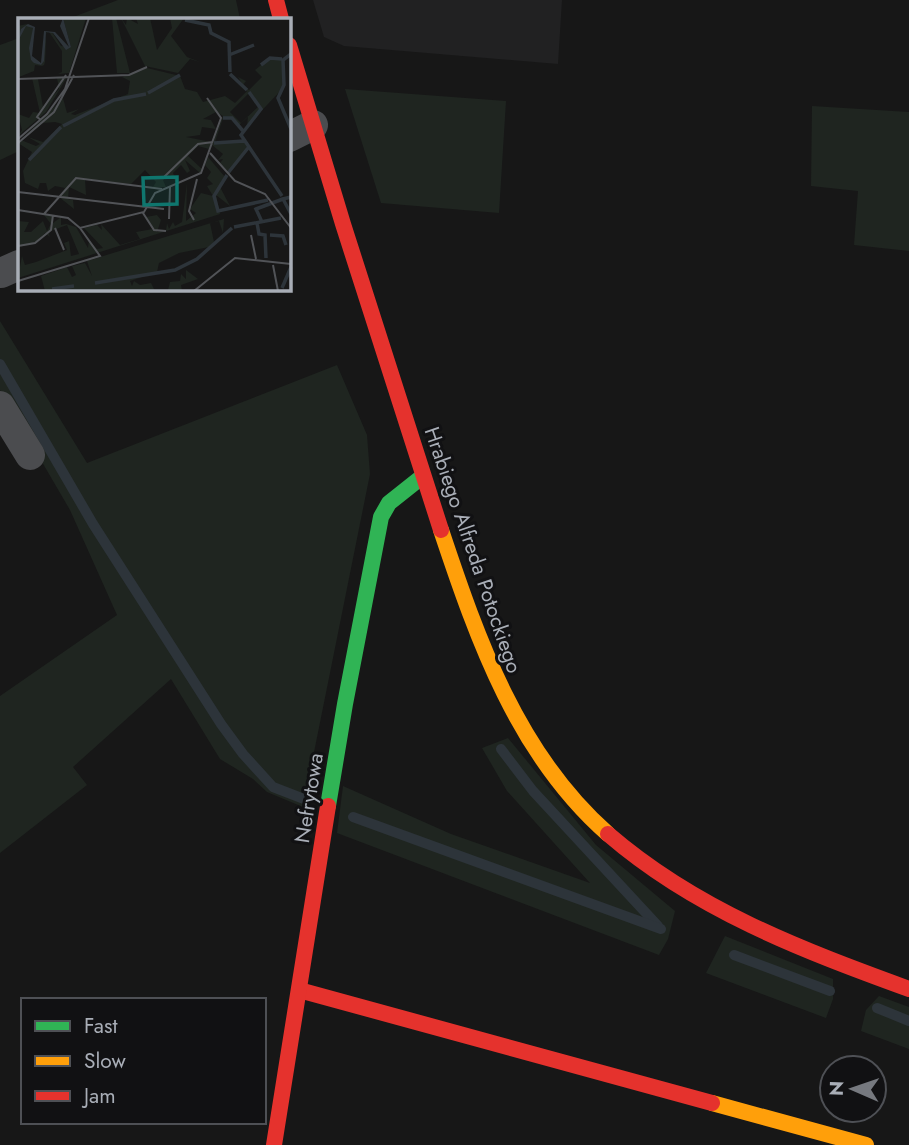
<svg xmlns="http://www.w3.org/2000/svg" width="909" height="1145" viewBox="0 0 909 1145" font-family="Jost,sans-serif">
<style>
.built{fill:#212122}
.green{fill:#1f2520}
.lines{fill:none;stroke-linecap:round;stroke-linejoin:round}
.stream{stroke:#2d343a;stroke-width:10}
.street{stroke:#4b4c4f;stroke-width:30}
.fast{stroke:#30b455;stroke-width:16}
.slow{stroke:#ff9f0a;stroke-width:16}
.jam{stroke:#e5322d;stroke-width:16}
.labels{text-anchor:middle;stroke-width:6;stroke-linejoin:round;paint-order:stroke}
.street-label{font-size:21px;fill:#a9aeb7;stroke:#111113}
.inset-river{fill:none;stroke:#2d343a;stroke-width:3.5}
.inset-road{fill:none;stroke:#515357;stroke-width:2}
.view{fill:#0f766e;fill-opacity:0.15;stroke:#0f766e;stroke-width:3.5}
.inset-edge{fill:none;stroke:#a9aeb7;stroke-width:3.5}
</style>
<rect width="100%" height="100%" fill="#171717"/>
<polygon class="built" points="313,0 562,0 558,64 344,46 324,37"/>
<g class="green">
<polygon points="118,0 236,0 240,19 68,19"/>
<polygon points="19,38 19,151 0,160 0,45"/>
<polygon points="345,89 506,101 499,213 381,203"/>
<polygon points="812,106 909,112 909,251 854,245 858,191 811,186"/>
<polygon points="0,321 87,463 337,365 367,435 370,474 303,807 267,792 253,779 220,759 171,679 73,767 87,785 0,853 0,696 117,615 70,510 0,390"/>
<polygon points="508,738 596,845 675,911 668,939 659,955 337,833 343,786 451,834 590,883 507,791 482,748"/>
<polygon points="725,936 833,979 833,999 826,1018 706,973"/>
<polygon points="879,996 909,1007 909,1049 861,1031 866,1010"/>
</g>
<g class="lines">
<g class="stream">
<polyline points="0,364 93,524 221,724 243,754 273,787 304,799"/>
<polyline points="501,749 533,791 658,926"/>
<polyline points="353,817 661,929"/>
<polyline points="734,955 830,991"/>
<polyline points="877,1008 909,1021"/>
</g>
<g class="street">
<polyline points="289,137 313,125"/>
<polyline points="1,273 19,265"/>
<polyline points="0,406 30,455"/>
</g>
<polyline class="fast" points="328,806 345,704 381,517 389,503 423,476"/>
<g class="slow">
<path d="M441,530c37,111 77,225 167,304"/>
<polyline points="712,1103 866,1145"/>
</g>
<g class="jam">
<polyline points="276,0 281,19"/>
<polyline points="289,45 343,224 441,530"/>
<path d="M608,834c88,76 194,116 301,155"/>
<polyline points="299,990 712,1103"/>
<polyline points="274,1145 328,806"/>
</g>
</g>
<g class="labels">
<g class="street-label">
<text transform="translate(473 550) rotate(71)" y="7">Hrabiego Alfreda Potockiego</text>
<text transform="translate(309 798) rotate(-81)" y="7">Nefrytowa</text>
</g>
</g>
<g transform="translate(18 18)">
<rect width="273" height="273" fill="#171717"/>
<path d="M45,0h23l-17,55 -11,1 4,-2v-21l-13,-19 -4,2 1,8 -1,20 -1,3 -2,1 -7,-1 -1,6 -15,6 -1,-51 9,-2 6,4 -2,32 10,5 4,-32 4,-1h3l9,14 10,1zM94,0h4l14,55h-13zM103,0l5,7 1,-7 11,6 -2,-6h14l7,32 15,-22 -2,-10h14l-13,18 16,21 13,5 -10,-3 -12,14 -33,-7zM253,39l13,3 1,26 -38,40 1,-9 -9,8 3,5 -11,-12h-8l-8,24 29,-2 4,7 -20,25 -8,-9 3,-4 -5,1 5,-6 -11,-9 11,-29 -7,-4 -13,7 8,1 5,9 -14,-2 -2,8 -14,2 25,5 -2,7 -11,-3 -10,10 14,13 -2,4 -15,-13 5,11 -3,2 -6,-8 -8,8 5,11 -8,-9 -7,5 3,7h-13l3,-5 -11,-12 -14,14 -46,-5 1,16 -17,-8 -1,12 5,1 1,9 -15,-12 6,-9 -10,-2 -7,5 -2,-8h-6l-2,6 -13,-6 -2,-12 9,-19 -14,-9 45,-45 4,15 12,-4 -8,5 4,1 53,-21 2,-13 -8,-4 25,-9 33,8 5,13 12,3 6,10 22,-6 10,7 12,-12 -9,-14 8,4 -3,4 6,5 13,-13 -7,-7zM230,76l11,12 -18,17 -11,-11zM37,104l7,2 -19,18 -15,-5 12,7 -4,2 -15,-6 22,-17zM49,59l-21,35 -28,24 4,-6 -4,-16 11,4 4,-6 7,1 -8,-35 6,1 5,28 16,-18 -2,-11zM190,139l17,20 -5,10 10,19 -14,-11 4,19 -202,64 4,-22 3,9 11,-3 31,-12 -3,-7 5,-2 2,15 8,-2 -12,-29 -19,7 2,5 -5,-4 -9,9 -18,4v-25l11,1 -5,10h7l12,-11 4,10 4,-7 -7,-9 8,1 1,7 8,-6v8l5,-1 10,3 12,21 1,-8 8,9 6,-1 -19,-20 13,-3 5,5 -1,-6 19,21 20,-6 -4,-7 17,-3 -7,-12 11,-2 4,5 -4,12 9,-1 1,-8 2,6 4,-7 2,4 7,-4 5,-39 -1,38 10,-8 -6,-4 11,-16 12,3 -6,-10 6,-2 -6,-6 4,-6 -6,-7zM206,201l-1,14 -4,-12 -9,2 4,19 -5,5 -30,6 -20,10 -2,9 -27,9 2,5 2,-5 6,4 11,-2 4,8h-110l-4,-15 26,-9 5,10 4,-2 -4,-9 13,-3 7,13 -5,-15zM168,252l12,9 -17,6 1,6 -14,-1 2,-8 10,-1 1,-7 5,5z" fill="#1f2520" fill-rule="evenodd"/>
<path d="M45,0l8,29 -5,3 -13,-17 -7,-1 -2,29 -3,4 -7,-2 -3,-3 -2,-12 4,-20 -7,-2 -8,15 3,-12 7,-5 7,3 -3,29 9,7 3,-32 11,1 14,15 -9,-21z" fill="#2d343a"/>
<path class="inset-river" d="M167,2l24,5 2,8 18,9 1,30M273,36l-8,6 1,25 -6,13 13,31M211,37l25,-10M243,47l9,-7 12,1M212,56l17,16M231,74l12,17 -20,26 41,61M130,75l32,-18M205,100h9l11,13M45,108l51,-26 32,-6M196,125l30,-2M11,142l32,-33M210,155l20,-25M209,157l-13,21 4,15 50,-11M273,179l-8,2 8,15M244,204l-6,-13 27,-10M239,205l2,11 6,1 1,23M216,209l47,-9M252,217l13,1 3,9M77,265l80,-13 22,-11 35,-31M264,270l9,-21M34,271l22,-3"/>
<path class="inset-road" d="M0,61l111,-4 18,-8M23,102l-4,-3 29,-42M0,121l29,-25 18,-25 24,-71M0,125l36,-31 20,-37M192,135l25,28 30,13 26,34M145,160l35,-34 15,-2M0,174l146,17M0,192l50,8 12,10 64,-16 11,-19 46,-20 20,-55 -14,-20M125,195l11,17 12,1M26,196l32,-36 86,11M151,201l1,-32M176,202l-5,-9 8,-32M37,210l9,22M233,217l5,24M0,228l17,-3 16,-13 2,-15M255,247l5,26M0,263l82,-25 -20,-28M176,273l41,-33 56,6"/>
<path class="view" d="M159,159v27l-33,1 -1,-27z"/>
<rect width="273" height="273" class="inset-edge"/>
</g>
<rect x="21" y="998" width="245" height="126" fill="#111113" stroke="#4e5055" stroke-width="2"/>
<rect x="35" y="1021" width="35" height="10" fill="#30b455" stroke="#4e5055" stroke-width="2"/>
<text x="84" y="1033" font-size="21" fill="#a9aeb7">Fast</text>
<rect x="35" y="1056" width="35" height="10" fill="#ff9f0a" stroke="#4e5055" stroke-width="2"/>
<text x="84" y="1068" font-size="21" fill="#a9aeb7">Slow</text>
<rect x="35" y="1091" width="35" height="10" fill="#e5322d" stroke="#4e5055" stroke-width="2"/>
<text x="84" y="1103" font-size="21" fill="#a9aeb7">Jam</text>
<g transform="translate(853 1089) rotate(272)"><circle r="33" fill="#111113" stroke="#4e5055" stroke-width="2"/>
<path d="M0-5L12 26L0 18L-12 26Z" fill="#76797f"/>
<text y="-10" font-size="19" font-weight="bold" text-anchor="middle" fill="#a9aeb7">N</text>
</g>
</svg>
